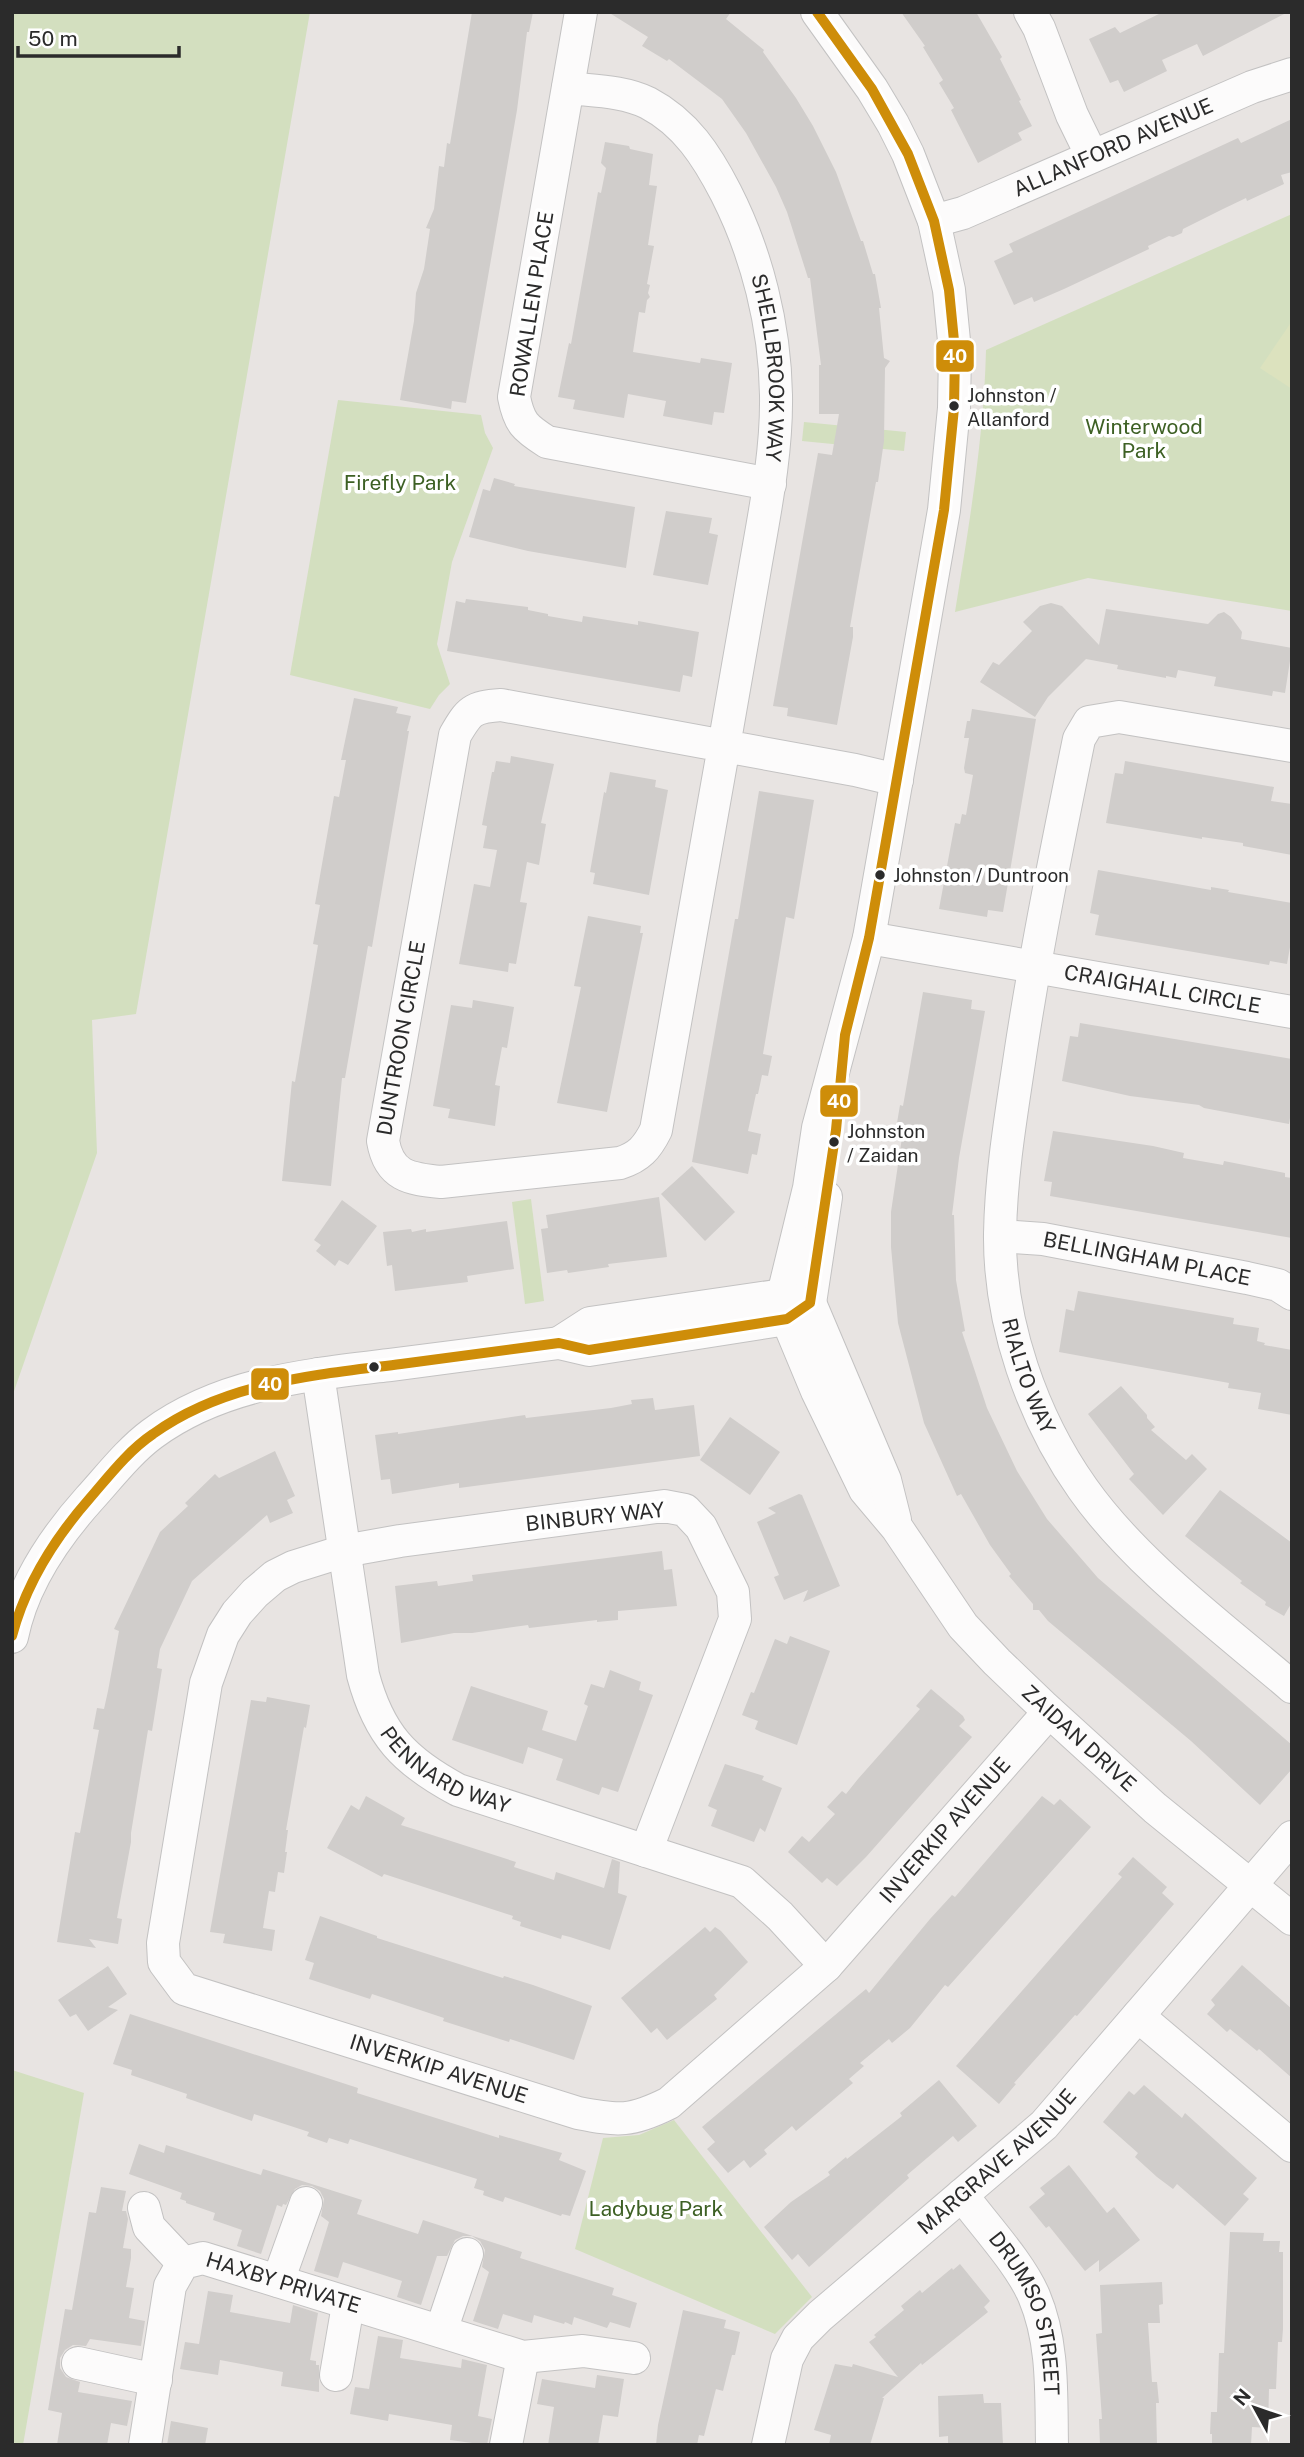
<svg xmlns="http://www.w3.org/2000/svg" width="1304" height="2457" viewBox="0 0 1304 2457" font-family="'Public Sans',sans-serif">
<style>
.green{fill:#d3dfbf}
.pitch{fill:#dce2be}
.building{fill:#d0cdcb}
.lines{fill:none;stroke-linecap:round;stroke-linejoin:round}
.minor-casing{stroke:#c3c2c2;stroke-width:34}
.minor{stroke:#fcfbfb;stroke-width:32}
.bus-1-casing{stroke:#fff;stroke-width:16}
.bus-1{stroke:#ce8d09;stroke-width:10}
.bus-dot{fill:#2b2b2b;stroke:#fff;stroke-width:2.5}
.labels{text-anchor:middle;stroke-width:7;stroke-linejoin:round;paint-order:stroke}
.bus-label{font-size:19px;fill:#2b2b2b;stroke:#fff;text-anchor:start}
.street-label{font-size:21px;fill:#2b2b2b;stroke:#fff}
.park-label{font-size:21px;fill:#3d6024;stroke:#fff}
.line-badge{stroke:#fff;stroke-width:2.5}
.badge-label{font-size:19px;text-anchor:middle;font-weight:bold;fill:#fff}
</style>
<rect width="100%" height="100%" fill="#e8e4e2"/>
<g class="green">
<polygon points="12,12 310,12 136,1014 92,1020 97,1153 12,1397"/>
<path d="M1292,214v397l-204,-33 -133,34c14,-87 29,-174 31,-262z"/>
<polygon points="338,400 481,415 485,433 493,448 452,562 437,644 450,684 439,695 430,709 290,675"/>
<polygon points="804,422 906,432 904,451 802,441"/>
<polygon points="531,1199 544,1301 525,1304 512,1202"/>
<polygon points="12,2070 84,2093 23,2445 12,2445"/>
<polygon points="674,2120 812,2297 775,2334 575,2249 603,2138 639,2135"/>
</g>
<polygon class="pitch" points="1292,321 1292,389 1260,368"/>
<g class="building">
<polygon points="472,12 533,12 529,32 527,32 517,110 466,403 452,401 451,409 400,400 414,321 416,293 424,269 430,229 426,228 434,209 439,166 444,167 447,143 450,144"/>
<polygon points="608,12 731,12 726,19 764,50 763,52 796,98 813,126 836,172 861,241 863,241 873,274 875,274 881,308 879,308 884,358 890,361 885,368 884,441 878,482 876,482 857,587 850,627 853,627 853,637 837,725 787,716 788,708 773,706 818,453 832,455 839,414 819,414 819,365 821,365 810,278 808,278 787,212 776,187 746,133 722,99 669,59 667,61 642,46 648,37"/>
<polygon points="901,12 976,12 1002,57 1000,59 1021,100 1019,101 1032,126 1018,133 1022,140 978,163 951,110 954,108 939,83 943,80 923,47 925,46"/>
<polygon points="1163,12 1288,12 1203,56 1197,44 1162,60 1167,71 1124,92 1118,80 1110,83 1089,39 1115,27 1120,33"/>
<polygon points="1292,119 1292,172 1281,175 1284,184 1247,201 1246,198 1223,209 1183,229 1182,233 1173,237 1169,236 1148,246 1149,249 1064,289 1034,302 1032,297 1014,305 994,261 1013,252 1009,244 1238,138 1241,143"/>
<polygon points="605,142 629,146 630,149 653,154 649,185 657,186 648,245 654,246 647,284 650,285 648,293 650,297 647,300 645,313 639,312 633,352 700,363 701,358 732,363 724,413 714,412 712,425 663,416 666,401 628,394 624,418 573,409 575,400 558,397 569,343 571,344 598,192 601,193 606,168 601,163"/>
<polygon points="494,478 515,484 514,486 635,507 626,568 528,551 469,537 483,489 490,491"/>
<polygon points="666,511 712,518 709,533 718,535 708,585 653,575"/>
<polygon points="466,599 528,607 528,610 548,614 548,616 582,622 583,616 638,625 638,621 699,632 692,677 683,675 680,692 447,651 456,601 465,603"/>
<polygon points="1051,603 1062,606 1099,645 1106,609 1208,624 1218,614 1224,612 1231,617 1242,632 1241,639 1292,648 1285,693 1273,691 1272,696 1214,686 1216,677 1178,670 1176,678 1166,676 1166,678 1117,669 1118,665 1086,659 1048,697 1035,717 980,682 993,662 999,665 1032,631 1023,622 1040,606"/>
<polygon points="354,698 398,707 396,713 411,716 407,731 409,731 372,947 368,946 345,1078 342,1078 331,1186 282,1181 292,1081 295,1082 318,945 313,944 320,905 315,904 334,796 339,797 346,760 341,760"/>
<polygon points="972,709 1036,719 1003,912 988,910 987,917 939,909 955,823 960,824 962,814 966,815 973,775 965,773 964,768 969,738 964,738 967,721 970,721"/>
<polygon points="511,756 554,764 541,823 546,824 539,865 527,862 520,902 527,903 516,964 509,963 508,972 459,964 474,884 490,887 497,850 483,848 487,826 482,825 492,772 494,772 496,761 510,763"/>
<polygon points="1125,761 1274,787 1271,801 1292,804 1292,855 1243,846 1243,843 1202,837 1202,839 1106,823 1115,773 1123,774"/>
<polygon points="610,772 656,780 655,787 668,790 649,895 593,884 595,873 590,872 604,792 606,793"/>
<polygon points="759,791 814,800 794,919 786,917 763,1054 772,1056 768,1076 762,1075 758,1094 756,1094 748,1131 761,1134 757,1155 752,1154 748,1174 692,1162 735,919 738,919"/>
<polygon points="1098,870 1211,890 1211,887 1229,890 1228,892 1292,903 1292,936 1287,964 1270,961 1269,965 1095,935 1099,915 1090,913"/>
<polygon points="588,916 641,926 640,933 643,933 607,1112 557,1103 581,987 574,986"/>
<polygon points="923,992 972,1000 971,1009 985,1011 959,1158 952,1215 954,1215 956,1280 965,1331 962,1332 987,1408 1017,1471 1047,1519 1098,1578 1292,1745 1292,1769 1260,1805 1191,1741 1048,1621 1039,1610 1033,1610 1033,1604 1009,1576 1011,1574 990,1545 961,1494 957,1496 924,1423 898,1323 891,1247 891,1212 904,1124 897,1123 900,1105 903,1106"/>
<polygon points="473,1000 514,1007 507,1048 502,1047 495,1085 500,1086 495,1126 448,1118 450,1109 433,1106 451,1005 472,1008"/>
<polygon points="1080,1023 1292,1059 1292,1119 1290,1118 1289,1124 1204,1108 1199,1105 1130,1096 1062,1081 1070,1036 1078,1037"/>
<polygon points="1053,1131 1153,1146 1184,1153 1183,1158 1223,1165 1224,1161 1285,1173 1285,1177 1292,1178 1292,1238 1050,1196 1052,1182 1044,1181"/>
<polygon points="692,1166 735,1212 705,1241 661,1194"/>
<polygon points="659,1197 667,1257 608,1264 609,1267 568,1273 567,1270 547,1273 541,1229 548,1228 546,1215"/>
<polygon points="342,1200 377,1226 348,1265 339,1260 335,1266 316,1251 321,1245 314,1240"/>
<polygon points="507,1221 514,1269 467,1276 468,1282 395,1291 392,1265 387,1266 383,1232 411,1229 412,1232 426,1229 426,1232"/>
<polygon points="1078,1291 1234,1318 1233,1324 1259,1328 1257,1341 1265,1343 1264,1345 1292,1350 1292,1415 1258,1409 1261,1393 1228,1388 1229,1383 1059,1352 1066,1309 1074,1311"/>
<polygon points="1121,1386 1147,1415 1147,1418 1155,1427 1151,1430 1186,1460 1192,1454 1207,1469 1163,1515 1129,1479 1134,1474 1088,1414"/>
<polygon points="653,1398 655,1410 694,1405 700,1456 459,1488 459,1483 392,1494 390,1479 381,1480 375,1435 398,1432 398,1434 525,1415 526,1418 611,1408 632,1404 631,1400"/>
<polygon points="730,1417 780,1452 750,1495 700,1460"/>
<polygon points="275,1451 295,1496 287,1500 293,1513 270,1523 267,1515 192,1581 160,1649 157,1668 162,1669 152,1731 148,1730 131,1833 131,1842 117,1918 122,1919 118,1944 89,1939 96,1948 57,1942 75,1832 80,1833 99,1730 93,1729 97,1708 104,1709 108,1691 119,1631 114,1629 160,1532 188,1506 185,1503 215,1474 219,1478"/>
<polygon points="1220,1490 1292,1543 1292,1602 1284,1616 1265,1605 1266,1602 1240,1583 1242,1581 1185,1536"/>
<polygon points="799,1494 802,1495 840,1586 803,1602 808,1590 784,1600 774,1577 779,1575 757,1522 776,1513 768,1508"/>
<polygon points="662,1551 664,1570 672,1569 677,1606 618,1611 618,1620 597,1622 597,1620 529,1628 528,1625 472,1633 454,1633 401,1643 395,1586 437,1581 438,1586 473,1581 472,1575"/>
<polygon points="790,1636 830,1651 797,1745 761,1732 755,1729 758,1721 742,1715 751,1692 754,1693 775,1639 787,1644"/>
<polygon points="610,1670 641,1682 639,1690 653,1695 618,1792 602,1787 599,1795 556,1780 563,1759 528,1747 523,1764 452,1740 471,1686 548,1711 542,1730 576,1741 588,1706 584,1704 591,1684 604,1688"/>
<polygon points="931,1689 963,1716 965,1720 959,1726 972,1737 866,1857 837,1886 827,1878 822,1883 788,1852 802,1836 809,1842 835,1814 827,1807 842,1791 846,1794 858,1779 920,1709 916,1706"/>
<polygon points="267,1697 310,1705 306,1728 304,1727 286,1830 288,1830 285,1852 287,1852 284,1873 278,1872 275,1892 269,1891 263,1928 275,1930 272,1951 223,1943 225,1934 210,1932 251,1700 266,1702"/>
<polygon points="725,1764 764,1776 762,1780 782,1788 765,1832 760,1828 754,1842 711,1826 717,1810 708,1806"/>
<polygon points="366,1796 405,1818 401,1825 516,1862 514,1867 554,1880 556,1872 604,1888 612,1859 620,1862 618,1893 627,1896 610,1950 570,1937 562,1935 561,1939 520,1926 521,1922 512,1919 513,1916 384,1874 382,1877 327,1848 351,1805 359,1810"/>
<polygon points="1042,1796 1054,1805 1060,1799 1091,1827 948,1987 945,1985 910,2028 892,2043 889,2039 860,2063 864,2066 849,2079 853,2083 796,2131 792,2126 764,2150 767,2154 750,2168 744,2160 728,2173 707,2149 715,2142 702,2127 866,1989 869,1993 930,1919 952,1895 955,1897"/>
<polygon points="1133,1857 1167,1887 1162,1893 1174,1904 1085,2007 1077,2016 1075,2015 1014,2083 1016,2084 999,2104 956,2066 1122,1877 1118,1874"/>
<polygon points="320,1916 377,1936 377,1938 503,1978 504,1976 533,1985 592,2006 574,2060 510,2039 509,2042 443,2021 444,2018 372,1994 370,1999 309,1979 314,1963 305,1960"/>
<polygon points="705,1927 710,1932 715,1927 721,1931 748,1962 714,1995 717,1999 667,2040 657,2028 651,2033 621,1998"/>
<polygon points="1242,1965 1292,2009 1292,2078 1259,2049 1257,2051 1230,2029 1227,2032 1207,2014 1215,2005 1211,2000"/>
<polygon points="108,1966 127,1994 108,2007 118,2010 88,2031 76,2014 70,2017 58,2000"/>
<polygon points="130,2014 358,2088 357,2093 499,2138 499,2135 562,2153 559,2160 586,2171 570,2216 562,2214 561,2216 505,2197 503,2202 483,2195 484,2191 474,2188 477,2179 350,2139 348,2144 329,2138 327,2143 307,2136 309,2132 254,2114 252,2121 186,2098 187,2094 131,2075 132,2070 113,2064"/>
<polygon points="939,2080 977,2126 958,2142 953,2136 907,2175 909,2178 809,2267 798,2254 792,2260 764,2227 791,2202 830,2175 828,2172 846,2157 847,2159 902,2116 900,2113"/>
<polygon points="1144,2085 1182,2118 1185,2113 1257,2178 1243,2194 1249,2199 1225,2226 1177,2184 1173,2189 1157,2177 1135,2157 1138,2153 1103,2122 1129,2091 1134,2095"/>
<polygon points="139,2144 164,2153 166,2145 261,2175 263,2169 299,2180 362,2200 357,2214 418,2234 423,2220 522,2252 520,2258 614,2288 612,2295 637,2303 630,2328 610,2322 607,2328 574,2317 572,2325 565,2322 564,2324 534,2315 532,2323 503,2314 498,2329 473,2321 489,2272 482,2267 485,2250 480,2241 472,2236 463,2236 455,2240 447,2256 437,2256 421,2305 397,2297 402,2281 343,2262 338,2278 314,2271 329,2222 321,2216 324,2199 320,2191 312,2186 302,2185 295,2189 286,2205 283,2204 282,2207 277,2205 261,2254 237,2246 242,2230 213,2220 215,2213 186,2203 186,2201 180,2199 182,2193 129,2174"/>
<polygon points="1069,2165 1107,2213 1114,2207 1140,2240 1099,2272 1099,2260 1085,2271 1049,2226 1046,2228 1029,2207 1045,2194 1040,2188"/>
<polygon points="101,2187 126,2191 122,2211 126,2211 128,2219 123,2248 131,2249 131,2258 126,2287 134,2288 129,2318 145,2321 141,2346 90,2339 86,2346 73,2345 65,2350 60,2358 60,2368 66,2377 80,2382 78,2392 132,2401 127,2426 111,2423 107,2445 57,2445 62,2413 48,2410 65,2309 72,2310 89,2212 96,2213"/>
<polygon points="1230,2232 1264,2233 1263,2241 1280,2241 1279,2252 1283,2252 1283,2329 1282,2342 1278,2342 1276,2389 1269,2389 1268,2428 1252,2427 1251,2445 1212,2445 1212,2434 1210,2434 1211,2412 1217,2412 1219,2353 1224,2353"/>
<polygon points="960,2264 990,2301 984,2307 988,2312 922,2365 921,2363 882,2398 884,2398 870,2445 829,2445 831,2435 814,2430 835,2364 852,2367 853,2364 898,2377 869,2342 876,2337 874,2335 904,2310 901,2306 920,2290 922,2293 952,2268 953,2270"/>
<polygon points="1162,2282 1163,2304 1159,2305 1160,2323 1148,2323 1152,2382 1157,2382 1159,2403 1156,2403 1157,2445 1100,2445 1099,2419 1102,2419 1096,2334 1102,2333 1100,2285"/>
<polygon points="208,2291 233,2295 230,2312 290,2323 293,2305 318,2313 310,2360 316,2361 316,2365 319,2365 319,2392 281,2386 283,2372 220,2360 218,2375 180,2369 185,2342 199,2344"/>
<polygon points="683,2310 726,2320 724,2328 740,2332 735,2355 732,2355 723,2391 716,2389 704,2436 699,2435 697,2445 656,2445 658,2425"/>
<polygon points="378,2336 403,2340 400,2358 461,2368 462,2359 487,2365 478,2416 492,2419 487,2445 450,2440 452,2425 389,2414 388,2421 350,2414 355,2387 369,2389"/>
<polygon points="597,2375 624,2379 618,2417 603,2415 598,2445 548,2445 554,2407 537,2404 542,2379 595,2388"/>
<polygon points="983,2394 984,2403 1001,2403 1003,2445 948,2445 948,2436 939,2437 938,2396"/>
<polygon points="171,2421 208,2428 205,2445 167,2445"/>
</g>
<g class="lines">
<defs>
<g id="minor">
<path d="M581,12l-67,385c5,26 11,31 33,45l223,42"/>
<path id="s1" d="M817,12l55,77 21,35 15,30 26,67 15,69 6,61 -1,57 -10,102 -75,428 -51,190 -9,60 -26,107 4,24 30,72 48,99 32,38 66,98 34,36 46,44 112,102 137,111"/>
<polyline points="1030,12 1039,28 1072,115 1092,156"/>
<path id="s2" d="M568,88c26,3 56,3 80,15 38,20 59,53 78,90 31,61 49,133 50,202 1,60 -12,120 -22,179 -10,57 -20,114 -30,172 -23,128 -45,256 -68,384 -9,18 -17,27 -36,33l-179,19c-32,-3 -52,-6 -58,-41l72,-406c14,-24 17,-28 46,-30l354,65 42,10"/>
<path id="s3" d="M934,221l29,-8 289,-126 40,-13"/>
<path id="s4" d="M1292,746l-173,-29 -30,5 -10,17c-21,103 -42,206 -58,310 -9,61 -20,123 -21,185 -1,88 32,183 83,255 53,75 139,138 209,198"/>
<path id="s5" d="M869,938l423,74"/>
<path id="s6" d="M1000,1236l43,3 204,39 31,7 14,9"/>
<polyline points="810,1303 885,1480 895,1520"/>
<polyline points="559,1343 590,1323 783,1295 801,1301"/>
<path id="s7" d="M318,1374l45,301c16,60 41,86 95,115l284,92 38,34 46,50"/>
<path d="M12,1637c10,-51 43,-100 77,-138 20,-22 40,-48 63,-65 69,-51 155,-59 238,-69 56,-7 113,-15 169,-22l30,7 198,-31 23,-16 16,-106"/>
<path id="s8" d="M646,1851l89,-232 -2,-27 -32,-65 -16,-17 -21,-4 -264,35 -56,10 -51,16 -18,9 -20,17 -18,20 -14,22 -17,48 -43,260 1,19 20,27 394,124c41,8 53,9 91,-10l157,-137 223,-254"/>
<polyline points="1138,2016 1292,2146"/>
<path id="s9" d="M962,2195c22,30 58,68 72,101 20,47 17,99 18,149"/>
<polyline points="144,2208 149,2227 183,2263"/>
<polyline points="278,2281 306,2203"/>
<polyline points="441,2331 467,2254"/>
<polyline points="78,2363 156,2380"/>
<polyline points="336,2375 348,2305"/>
<path id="s10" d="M145,2445l25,-159 13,-23 20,-5 320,99 60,-6 51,7"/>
<polyline points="506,2445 523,2357"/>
<path id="s11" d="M768,2445l19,-86 11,-21 22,-22 224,-191 248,-288"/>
</g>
</defs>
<use href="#minor" class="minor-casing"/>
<use href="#minor" class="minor"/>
<defs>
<path id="bus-1" d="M12,1636c14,-53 42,-97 78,-138 19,-22 38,-47 63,-64 72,-52 162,-59 248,-70 52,-7 105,-14 158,-21l30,7 198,-31 23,-16 26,-173 9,-95 24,-97 75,-428 10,-102 1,-57 -6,-61 -15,-69 -26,-67 -36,-65 -55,-77"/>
</defs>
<use href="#bus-1" class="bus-1-casing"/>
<use href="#bus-1" class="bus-1"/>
</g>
<g class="bus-dot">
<circle cx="954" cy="406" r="6"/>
<circle cx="880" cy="875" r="6"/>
<circle cx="834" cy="1142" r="6"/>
<circle cx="374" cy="1367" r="6"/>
</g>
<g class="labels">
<g class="bus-label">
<text x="967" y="402">Johnston /<tspan x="967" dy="24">Allanford</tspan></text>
<text x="893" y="882">Johnston / Duntroon</text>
<text x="847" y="1138">Johnston<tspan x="847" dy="24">/ Zaidan</tspan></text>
</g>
<g class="street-label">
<text dy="7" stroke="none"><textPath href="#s3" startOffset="194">ALLANFORD AVENUE</textPath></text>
<text transform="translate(532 304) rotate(-81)" y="7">ROWALLEN PLACE</text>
<text dy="7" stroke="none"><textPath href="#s2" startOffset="385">SHELLBROOK WAY</textPath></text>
<text dy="7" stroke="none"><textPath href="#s5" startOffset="298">CRAIGHALL CIRCLE</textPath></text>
<text dy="7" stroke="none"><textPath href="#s2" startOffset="1572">DUNTROON CIRCLE</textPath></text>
<text dy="7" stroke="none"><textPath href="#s6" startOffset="149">BELLINGHAM PLACE</textPath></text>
<text dy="7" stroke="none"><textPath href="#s4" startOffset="873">RIALTO WAY</textPath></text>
<text transform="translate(595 1517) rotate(-6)" y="7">BINBURY WAY</text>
<text dy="7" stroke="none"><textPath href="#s1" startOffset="1876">ZAIDAN DRIVE</textPath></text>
<text dy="7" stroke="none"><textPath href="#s7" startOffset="438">PENNARD WAY</textPath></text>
<text dy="7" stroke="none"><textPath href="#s8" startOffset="2132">INVERKIP AVENUE</textPath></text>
<text dy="7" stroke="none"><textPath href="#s8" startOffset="1503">INVERKIP AVENUE</textPath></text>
<text dy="7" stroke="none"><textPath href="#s11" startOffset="378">MARGRAVE AVENUE</textPath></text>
<text dy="7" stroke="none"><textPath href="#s10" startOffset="292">HAXBY PRIVATE</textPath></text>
<text dy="7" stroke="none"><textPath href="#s9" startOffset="138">DRUMSO STREET</textPath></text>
</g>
<g class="park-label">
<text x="1144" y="434">Winterwood<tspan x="1144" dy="24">Park</tspan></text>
<text x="400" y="490">Firefly Park</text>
<text x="656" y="2216">Ladybug Park</text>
</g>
</g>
<g class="line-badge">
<rect x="935" y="339" width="40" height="34" rx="7" fill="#ce8d09"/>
<rect x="819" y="1084" width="40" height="34" rx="7" fill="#ce8d09"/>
<rect x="250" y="1367" width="40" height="34" rx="7" fill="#ce8d09"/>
</g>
<g class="badge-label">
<text x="955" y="363">40</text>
<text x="839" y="1108">40</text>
<text x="270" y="1391">40</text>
</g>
<rect width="1304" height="2457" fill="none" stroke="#2b2b2b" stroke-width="28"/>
<g transform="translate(1255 2408) rotate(310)" stroke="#ffffff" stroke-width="5" paint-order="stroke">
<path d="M0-5L12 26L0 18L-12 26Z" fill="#2b2b2b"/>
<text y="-10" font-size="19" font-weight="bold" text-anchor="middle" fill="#2b2b2b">N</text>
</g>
<path d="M18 46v10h161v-10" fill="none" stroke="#2b2b2b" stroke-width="3.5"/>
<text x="28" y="46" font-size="21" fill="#2b2b2b" stroke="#ffffff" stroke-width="5" paint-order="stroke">50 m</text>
</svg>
